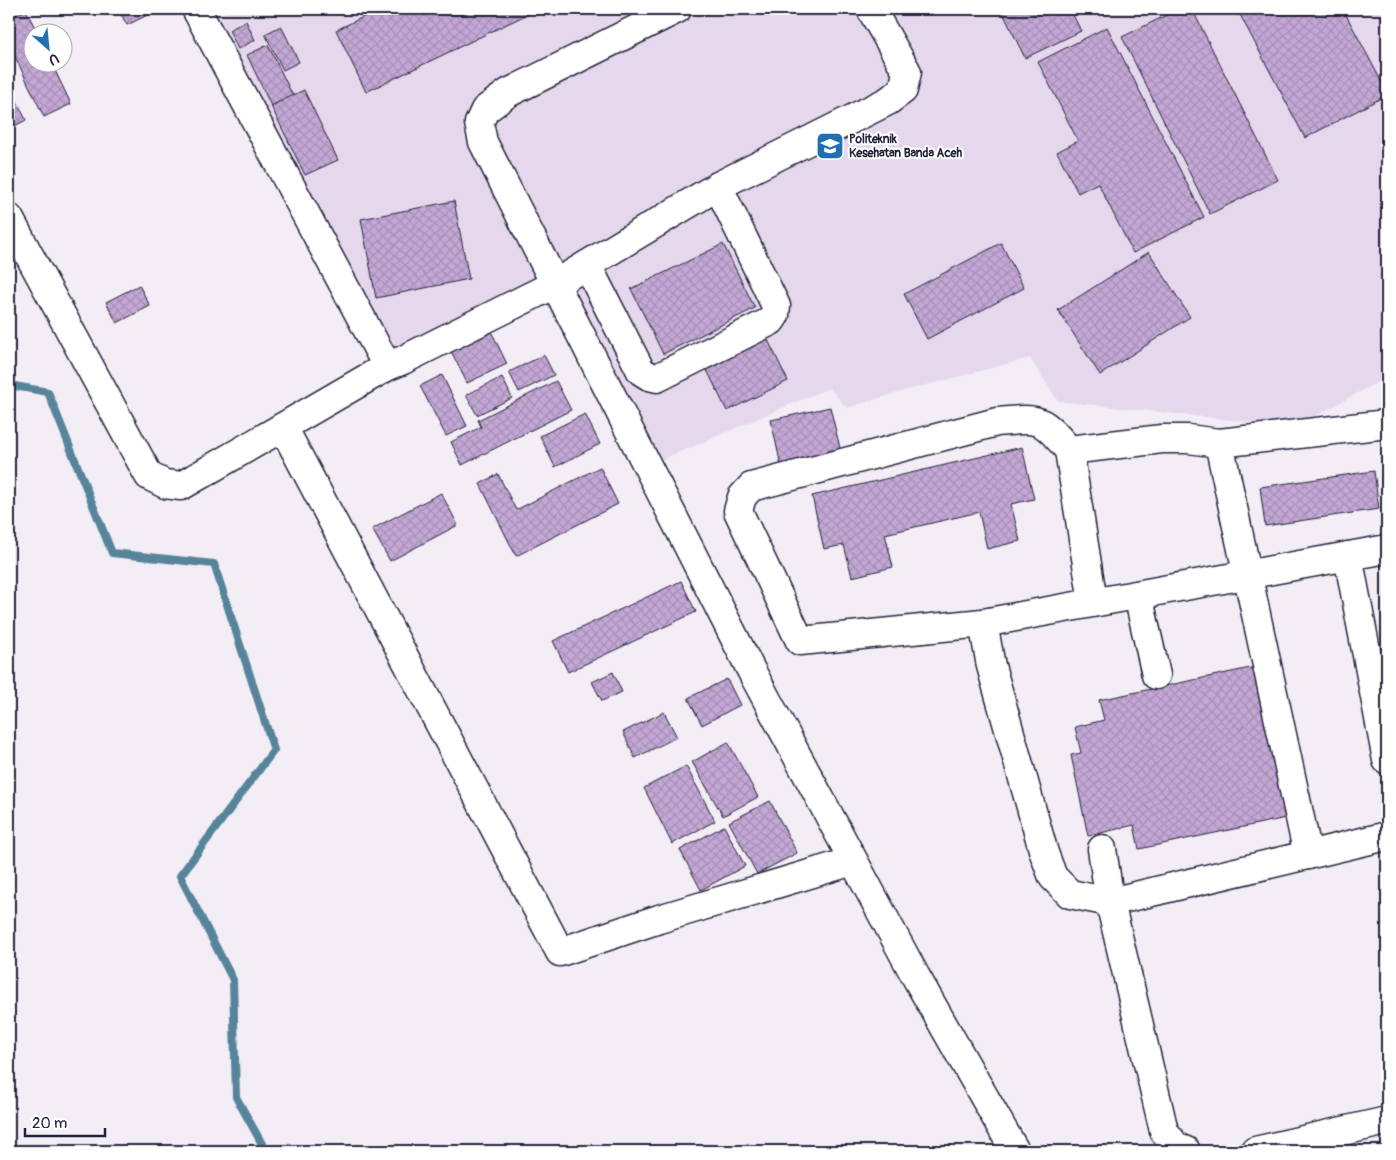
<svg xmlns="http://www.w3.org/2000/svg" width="1396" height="1160" viewBox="0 0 1396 1160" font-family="Pangolin,sans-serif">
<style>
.built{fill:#e5d8ec}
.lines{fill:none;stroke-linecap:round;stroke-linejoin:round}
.stream{stroke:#57849a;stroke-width:8}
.building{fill:url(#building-cross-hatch);stroke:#22223b}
.minor-casing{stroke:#22223b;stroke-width:31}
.minor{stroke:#fff;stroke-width:28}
.labels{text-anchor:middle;stroke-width:4;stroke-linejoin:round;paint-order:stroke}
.poi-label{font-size:12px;font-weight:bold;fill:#22223b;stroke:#fff;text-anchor:start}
</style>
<defs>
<pattern id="building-cross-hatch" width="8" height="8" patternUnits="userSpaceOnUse" patternTransform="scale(1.25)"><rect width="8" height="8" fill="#c3a7d4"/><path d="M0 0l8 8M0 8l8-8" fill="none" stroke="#a78fb7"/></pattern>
</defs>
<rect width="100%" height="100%" fill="#f3edf6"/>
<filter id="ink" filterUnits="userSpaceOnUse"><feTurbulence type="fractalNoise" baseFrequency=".02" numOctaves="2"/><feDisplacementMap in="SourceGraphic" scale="10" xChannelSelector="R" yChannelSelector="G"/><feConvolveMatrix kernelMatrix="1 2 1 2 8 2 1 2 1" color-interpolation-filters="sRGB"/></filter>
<g filter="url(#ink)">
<polygon class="built" points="234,9 1387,9 1387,377 1295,427 1058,401 1030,358 900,392 847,408 829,388 652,464 552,273 379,364 211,19"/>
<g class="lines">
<polyline class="stream" points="9,385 48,392 112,553 214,564 274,750 180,876 233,980 236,1097 266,1151"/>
</g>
<g class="building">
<polygon points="118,9 160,9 127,25"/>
<polygon points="380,9 530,9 532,12 366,92 336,30"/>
<polygon points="1001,9 1070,9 1081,31 1025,58"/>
<polygon points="1179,9 1192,9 1278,180 1210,214 1122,37"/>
<polygon points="1237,9 1343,9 1387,92 1387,95 1305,138"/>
<polygon points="26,10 37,32 32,32 32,62 51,62 71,104 44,117 9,44 9,18"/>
<polygon points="246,21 255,40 238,49 229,30"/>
<polygon points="281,26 299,62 283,70 265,34"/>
<polygon points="1107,27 1204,217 1133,253 1098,183 1078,193 1057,152 1078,141 1038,62"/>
<polygon points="268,45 293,96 271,106 247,55"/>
<polygon points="304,90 338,160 305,175 271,106"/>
<polygon points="15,97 26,120 9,129 9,100"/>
<polygon points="454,201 469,279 376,298 361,219"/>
<polygon points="1001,243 1024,288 927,339 904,294"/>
<polygon points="723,244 755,308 663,354 631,289"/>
<polygon points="1149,252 1190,317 1100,375 1058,310"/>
<polygon points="139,285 150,306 117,323 106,302"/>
<polygon points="491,331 507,364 467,383 451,351"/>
<polygon points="766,336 788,381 727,411 705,366"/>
<polygon points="544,355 554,375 519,392 509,372"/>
<polygon points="442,375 467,426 446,436 420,386"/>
<polygon points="502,377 512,398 477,415 466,395"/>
<polygon points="556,381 571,410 462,465 451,442 481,427 478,420"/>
<polygon points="830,407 841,452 781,466 771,420"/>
<polygon points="585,414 600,444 555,467 540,436"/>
<polygon points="1022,447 1034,499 1011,504 1020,541 987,549 979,512 885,534 893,567 852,577 844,545 824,549 812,496"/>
<polygon points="600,467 618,504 516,556 480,484 498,474 516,510"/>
<polygon points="1374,471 1379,509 1265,526 1260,487"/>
<polygon points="441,493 458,525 390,561 372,529"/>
<polygon points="681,581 696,612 568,672 553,641"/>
<polygon points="1255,667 1286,818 1139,849 1134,825 1088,836 1071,755 1081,753 1075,727 1104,720 1099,700"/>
<polygon points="613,672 622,692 602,701 592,682"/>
<polygon points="727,679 740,705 702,725 688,698"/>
<polygon points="664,712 677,737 635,758 623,732"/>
<polygon points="728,742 758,797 723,816 692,762"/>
<polygon points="686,766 715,821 672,844 644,788"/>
<polygon points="770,801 797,853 757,874 729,822"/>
<polygon points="724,826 745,866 701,890 680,850"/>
</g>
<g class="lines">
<defs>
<g id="minor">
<polyline points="196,9 380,353 388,366 403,360 555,284 752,672 916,977 1015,1151"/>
<polyline points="677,9 508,93 485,110 479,123 483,142 555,284 718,186 888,101 903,90 907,72 871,9"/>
<polyline points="9,218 149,476 165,484 181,486 388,366"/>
<polyline points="587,265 641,371 649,376 657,378 771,321 775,315 776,306 718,186"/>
<polyline points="283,427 560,952 659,919 853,861"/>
<path d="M1069,450c-29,-33 -28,-32 -72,-28l-246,65 -9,10 -4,14 62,130 183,-18 404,-74"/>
<polyline points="1348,556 1387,760"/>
<polyline points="1138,595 1156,675"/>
<polyline points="1093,602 1069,450 1162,439 1188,439 1219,443"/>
<polyline points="983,623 991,666 1044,853 1053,877 1070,894 1110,902 1102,849"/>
<polyline points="1308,855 1219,443 1387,424"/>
<polyline points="1186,1151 1176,1147 1164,1131 1110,902 1387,836"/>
<polyline points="1255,1151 1387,1121"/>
</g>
</defs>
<use href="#minor" class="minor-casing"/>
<use href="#minor" class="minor"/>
</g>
</g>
<defs>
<symbol id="university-square" viewBox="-11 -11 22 22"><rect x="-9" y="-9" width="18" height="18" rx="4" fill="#1f6fb2" stroke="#fff"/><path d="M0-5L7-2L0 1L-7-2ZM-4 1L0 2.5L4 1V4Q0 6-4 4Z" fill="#fff"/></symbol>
</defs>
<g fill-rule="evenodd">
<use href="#university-square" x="814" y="130" width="32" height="32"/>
</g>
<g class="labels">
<g class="poi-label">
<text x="849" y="143">Politeknik<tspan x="849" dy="14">Kesehatan Banda Aceh</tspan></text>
</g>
</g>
<rect width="1396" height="1160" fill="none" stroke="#fff" stroke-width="30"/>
<rect x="15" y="15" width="1366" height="1130" fill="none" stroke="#22223b" stroke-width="2" filter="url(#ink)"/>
<g transform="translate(48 48) rotate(153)"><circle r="24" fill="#ffffff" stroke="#a7a7b1"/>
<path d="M0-4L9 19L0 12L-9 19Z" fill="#1f6fb2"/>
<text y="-8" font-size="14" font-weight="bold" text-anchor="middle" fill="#22223b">U</text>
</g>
<path d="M25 1128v8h80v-8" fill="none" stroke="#22223b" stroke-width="2.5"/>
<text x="32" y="1128" font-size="15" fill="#22223b" stroke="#ffffff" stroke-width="4" paint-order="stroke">20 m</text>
</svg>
